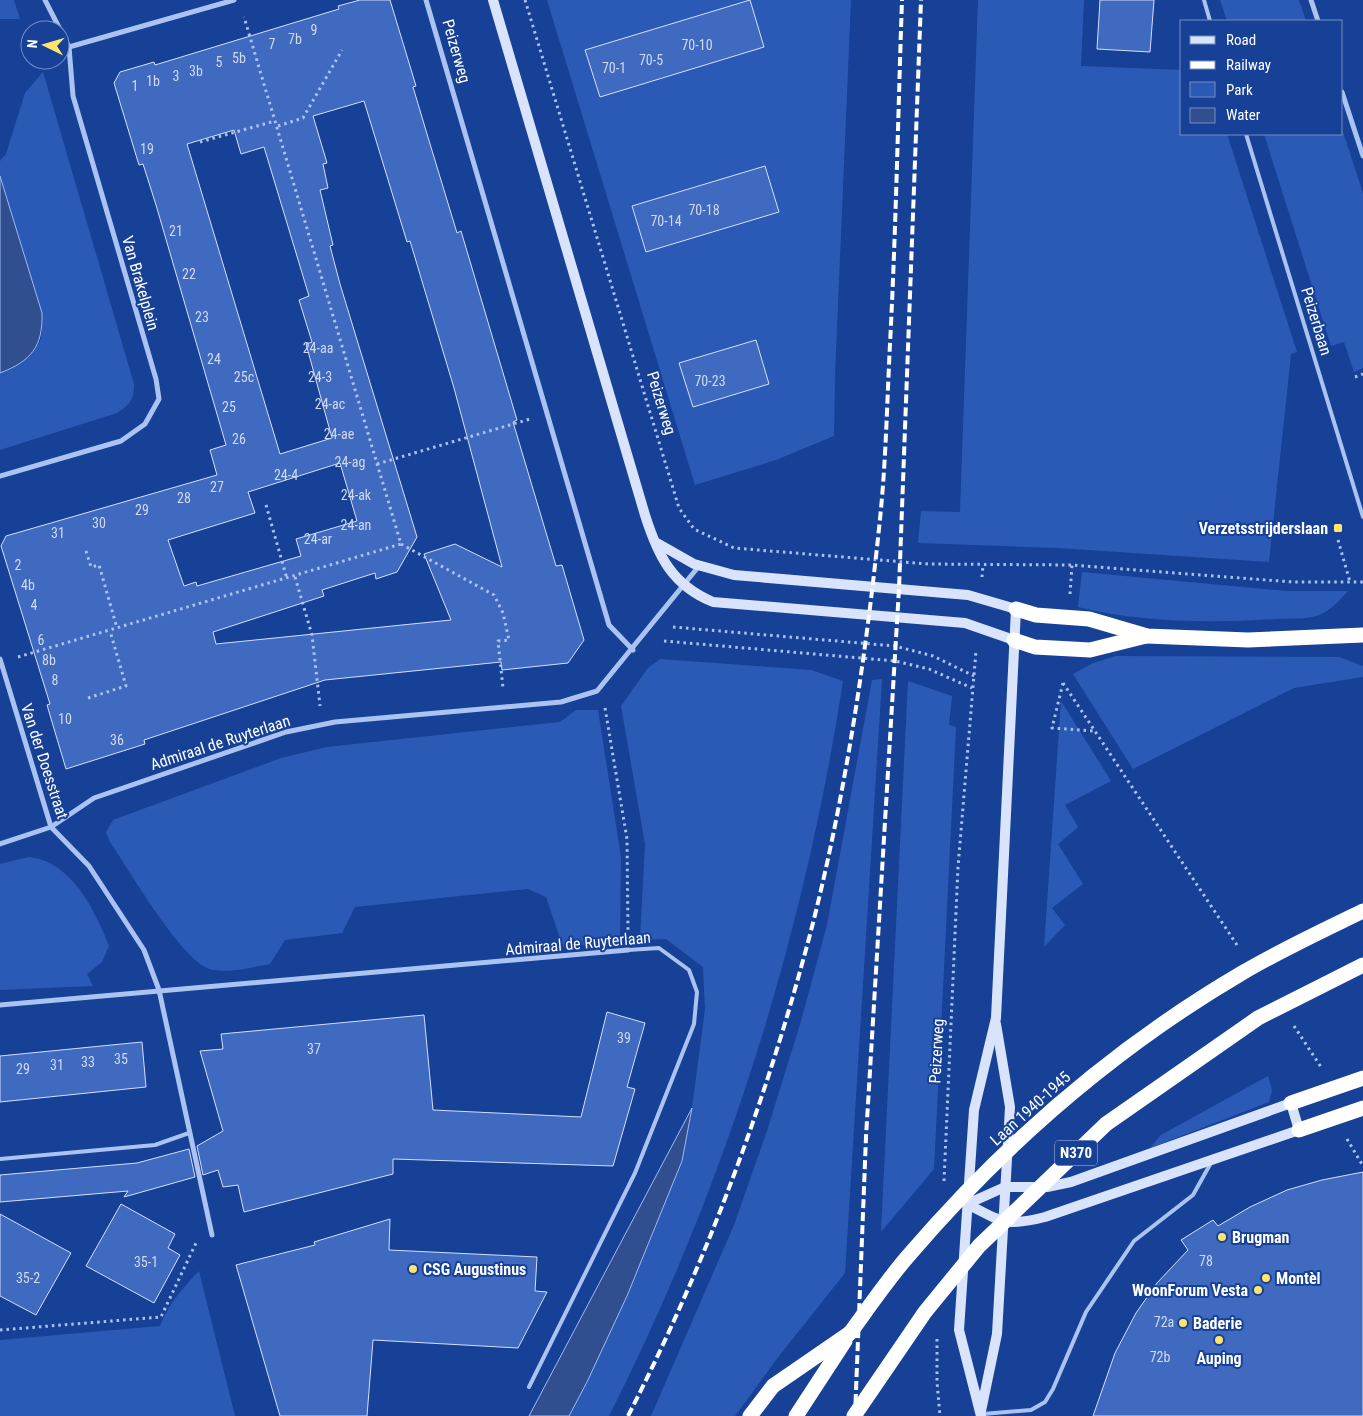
<svg xmlns="http://www.w3.org/2000/svg" width="1363" height="1416" viewBox="0 0 1363 1416" font-family="'Roboto Condensed',sans-serif">
<style>
.green{fill:#2b5ab6}
.water{fill:#314f8f;stroke:#9dbcf4}
.building{fill:#406abf;stroke:#d2e0fc;fill-rule:evenodd}
.lines{fill:none;stroke-linecap:round;stroke-linejoin:round}
.path{stroke:#abc3f1;stroke-width:3;stroke-dasharray:2.5 4;stroke-linecap:butt}
.lane{stroke:#abc3f1;stroke-width:4}
.street{stroke:#abc3f1;stroke-width:5}
.secondary{stroke:#d9e4fc;stroke-width:10}
.highway{stroke:#fff;stroke-width:15}
.rail{stroke:#fff;stroke-width:4;stroke-dasharray:9 4;stroke-linecap:butt}
.highway-bridge{stroke:#fff;stroke-width:15}
.poi-dot{fill:#ffe56b;stroke:#174197;stroke-width:2}
.labels{text-anchor:middle;stroke-width:4;stroke-linejoin:round;paint-order:stroke}
.number-label{font-size:14px;fill:#cfdaef}
.shield{fill:#174197;stroke:#b9c6e0;stroke-width:1}
.shield-label{font-size:15px;font-weight:bold;fill:#fff}
.street-label{font-size:16px;fill:#fff;stroke:#174197}
.poi-label{font-size:16px;font-weight:bold;fill:#fff;stroke:#174197;text-anchor:start}
</style>
<rect width="100%" height="100%" fill="#174197"/>
<g class="green">
<polygon points="0,0 14,0 20,19 0,19"/>
<polygon points="547,0 851,0 835,374 834,436 776,460 695,485"/>
<polygon points="978,0 1084,0 1081,66 1182,70 1182,134 1227,134 1297,352 1291,354 1269,562 1058,548 918,543 921,511 960,512"/>
<polygon points="1220,0 1299,0 1306,21 1227,21"/>
<path d="M43,72l91,312c0,15 -4,21 -17,29l-117,37v-77c12,-5 34,-19 40,-32 3,-8 2,-19 2,-28l-42,-137v-15l6,-7 19,-61z"/>
<polygon points="1342,129 1363,193 1363,368 1354,372 1344,342 1331,346 1264,134 1342,134"/>
<path d="M1082,572l204,19h62c-9,10 -17,19 -29,24 -11,5 -30,3 -42,4 -67,4 -133,4 -199,-12z"/>
<polygon points="1116,656 1339,657 1363,666 1363,677 1294,688 1133,769 1073,674 1093,663"/>
<path d="M660,659l151,11 32,11c-39,255 -117,504 -234,735h-40l18,-34 40,-86 55,-135 10,-53 13,-99 -2,-42 -37,-28 -26,1 5,-96 -24,-138 27,-38z"/>
<polygon points="882,679 845,1273 779,1356 735,1416 651,1416 734,1225 767,1131 801,1021 827,925 872,680"/>
<polygon points="908,681 952,696 949,725 956,727 934,1169 881,1232"/>
<polygon points="1061,701 1111,781 1065,805 1078,827 1058,844 1083,884 1052,908 1065,925 1044,947"/>
<path d="M576,710h22l23,147 -1,84 -57,6 -17,-50 -18,-8 -173,18 -13,26 -57,7 -15,24c-18,3 -39,9 -57,6 -30,-5 -84,-101 -103,-128l-4,-10 7,-12 168,-62 46,-11 233,-25z"/>
<path d="M29,857c42,4 66,53 80,89l-7,16 -15,12 6,12 -93,4v-126z"/>
<polygon points="1268,1076 1272,1090 1269,1102 1150,1148 1161,1135"/>
<path d="M199,1271l36,145h-235v-76l160,-14c9,-23 22,-37 39,-55z"/>
</g>
<g class="water">
<path d="M0,176l42,137c1,34 -11,48 -42,60z"/>
<polygon points="692,1108 682,1161 627,1296 587,1382 569,1416 529,1416"/>
</g>
<g class="building">
<path d="M360,0h30l26,86 -3,1 14,47 30,99 4,-2 56,189 -4,2 43,144 6,-1 22,75 -16,23 -66,7 -1,-8 -176,18 -181,60 1,4 -79,25 -19,-64 3,-1 -49,-158 5,-10 211,-61 -7,-25 16,-5 -70,-240 -13,-41 -4,1 -25,-82 6,-11 34,-10 1,3 184,-56 -1,-3zM364,101l43,141 3,-1 44,147 48,179 -47,-23 -31,10 27,66 -235,24 -3,-12 111,-36 -2,-6 53,-17 1,6 21,-7 20,-35 -77,-253 -10,-38 3,-1 -13,-55 8,-2 -5,-24 4,-1 -14,-47zM234,130l7,24 23,-7 45,149 -10,4 13,42 -6,2 26,94 -52,16 -93,-310zM340,463l17,58 -61,18 5,17 -104,30 -1,-4 -12,4 -16,-46 87,-27 -7,-21z"/>
<polygon points="750,0 764,47 600,97 585,50"/>
<polygon points="1100,0 1154,0 1150,52 1097,49"/>
<polygon points="765,166 779,212 646,252 632,206"/>
<polygon points="756,340 769,384 693,407 679,363"/>
<polygon points="607,1012 645,1023 627,1087 635,1089 613,1166 393,1159 393,1174 244,1212 238,1185 223,1187 218,1170 203,1175 197,1146 223,1131 200,1051 223,1049 221,1034 424,1015 433,1110 581,1117"/>
<polygon points="142,1042 146,1087 0,1102 0,1056"/>
<polygon points="189,1149 195,1177 124,1197 128,1191 0,1202 0,1175 137,1163"/>
<polygon points="1363,1172 1363,1416 1093,1416 1115,1353 1136,1313 1157,1283 1188,1250 1181,1240 1213,1220 1218,1226 1250,1207 1287,1190 1322,1180"/>
<polygon points="121,1204 175,1234 168,1248 180,1255 154,1303 86,1266"/>
<polygon points="0,1214 71,1253 36,1315 0,1296"/>
<polygon points="390,1219 389,1250 537,1257 535,1291 547,1292 518,1348 373,1340 367,1416 280,1416 236,1265 315,1245 314,1242"/>
</g>
<g class="lines">
<g class="path">
<polyline points="525,0 679,508 694,529 734,548 928,564 1072,565 1293,582 1363,582"/>
<polyline points="278,126 303,118 342,50"/>
<polyline points="200,142 275,121"/>
<polyline points="1355,377 1363,374"/>
<polyline points="377,464 530,419"/>
<polyline points="266,505 287,579"/>
<polyline points="1338,540 1350,582"/>
<polyline points="401,544 494,595 503,613 509,640 498,641 503,688"/>
<polyline points="86,551 91,567 99,565 117,628"/>
<polyline points="295,577 312,635 320,706"/>
<polyline points="982,577 983,565"/>
<polyline points="1070,594 1072,565"/>
<polyline points="673,627 895,646 933,656 974,676"/>
<polyline points="664,641 895,661 929,669 972,688"/>
<polyline points="18,657 401,544 244,17"/>
<polyline points="1063,683 1239,948"/>
<polyline points="1063,683 1052,728 1094,731"/>
<polyline points="88,698 126,686 110,631"/>
<polyline points="605,708 627,839 628,932"/>
<polyline points="1294,1026 1321,1067"/>
<polyline points="1347,1139 1363,1166"/>
<polyline points="944,1181 958,867 976,651"/>
<polyline points="0,1330 161,1317 196,1243"/>
<polyline points="937,1339 937,1382 940,1416"/>
</g>
<g class="lane">
<polyline points="1204,0 1210,21"/>
<polyline points="1246,134 1363,517"/>
<polyline points="0,1159 155,1145 189,1133"/>
<polyline points="529,1387 635,1173 694,1024 697,992 689,970 659,948 628,950"/>
<polyline points="983,1414 1031,1410 1045,1402 1053,1389 1086,1312 1134,1241 1193,1195 1212,1161"/>
</g>
<g class="street">
<polyline points="426,0 609,625 633,650"/>
<polyline points="1311,0 1318,21"/>
<polyline points="69,47 234,0"/>
<polyline points="1342,92 1363,156"/>
<polyline points="0,476 121,441 145,424 159,399 156,379 73,96 69,47 45,0"/>
<polyline points="0,659 51,827 89,866 144,950 159,990 212,1235"/>
<polyline points="0,844 51,827 94,798 286,732 335,722 561,702 597,691 699,566"/>
<polyline points="0,1005 628,950"/>
</g>
<g class="secondary">
<path d="M493,0l152,515c13,41 27,70 68,87l252,21 49,17"/>
<polyline points="657,543 694,564 734,575 968,595 1016,609 996,1018 974,1110 959,1330 981,1416"/>
<path d="M1291,1103l8,27 -254,87c-39,10 -43,5 -78,-13l38,-17h42l24,-5z"/>
<polyline points="981,1411 997,1334 1010,1107 996,1024"/>
</g>
<g class="highway">
<polyline points="1016,609 1036,615 1089,619 1147,636 1248,640 1363,635"/>
<polyline points="1014,640 1035,647 1090,650 1146,636"/>
<polyline points="1291,1103 1363,1078"/>
<polyline points="1299,1130 1363,1108"/>
<polyline points="750,1416 773,1386 850,1333"/>
<polyline points="796,1416 845,1341"/>
</g>
<g class="rail">
<path d="M628,1416c80,-156 141,-323 185,-493 33,-132 53,-268 67,-404 6,-58 7,-117 10,-175 6,-115 8,-229 12,-344"/>
<polyline points="855,1416 866,1137 899,589 921,0"/>
</g>
<g class="highway-bridge">
<path d="M850,1333c19,-26 38,-54 59,-78 95,-111 207,-208 333,-282 39,-23 80,-42 121,-62"/>
<polyline points="854,1416 925,1312 979,1246 1106,1124 1258,1018 1363,965"/>
</g>
</g>
<g class="poi-dot">
<rect x="1333" y="523" width="10" height="10" rx="2.5"/>
<circle cx="1222" cy="1237" r="5"/>
<circle cx="413" cy="1269" r="5"/>
<circle cx="1266" cy="1278" r="5"/>
<circle cx="1258" cy="1290" r="5"/>
<circle cx="1183" cy="1323" r="5"/>
<circle cx="1219" cy="1340" r="5"/>
</g>
<g class="labels">
<g class="number-label">
<text x="314" y="35">9</text>
<text x="295" y="44">7b</text>
<text x="272" y="49">7</text>
<text x="697" y="50">70-10</text>
<text x="239" y="63">5b</text>
<text x="651" y="65">70-5</text>
<text x="219" y="67">5</text>
<text x="614" y="73">70-1</text>
<text x="196" y="76">3b</text>
<text x="176" y="81">3</text>
<text x="153" y="86">1b</text>
<text x="135" y="91">1</text>
<text x="147" y="154">19</text>
<text x="704" y="215">70-18</text>
<text x="666" y="226">70-14</text>
<text x="176" y="236">21</text>
<text x="189" y="279">22</text>
<text x="202" y="322">23</text>
<text x="318" y="353">24-aa</text>
<text x="214" y="364">24</text>
<text x="244" y="382">25c</text>
<text x="320" y="382">24-3</text>
<text x="710" y="386">70-23</text>
<text x="330" y="409">24-ac</text>
<text x="229" y="412">25</text>
<text x="339" y="439">24-ae</text>
<text x="239" y="444">26</text>
<text x="350" y="467">24-ag</text>
<text x="286" y="480">24-4</text>
<text x="217" y="492">27</text>
<text x="356" y="500">24-ak</text>
<text x="184" y="503">28</text>
<text x="142" y="515">29</text>
<text x="99" y="528">30</text>
<text x="356" y="530">24-an</text>
<text x="58" y="538">31</text>
<text x="318" y="544">24-ar</text>
<text x="18" y="570">2</text>
<text x="28" y="590">4b</text>
<text x="34" y="610">4</text>
<text x="41" y="645">6</text>
<text x="49" y="665">8b</text>
<text x="55" y="685">8</text>
<text x="65" y="724">10</text>
<text x="117" y="745">36</text>
<text x="624" y="1043">39</text>
<text x="314" y="1054">37</text>
<text x="121" y="1064">35</text>
<text x="88" y="1067">33</text>
<text x="57" y="1070">31</text>
<text x="23" y="1074">29</text>
<text x="1206" y="1266">78</text>
<text x="146" y="1267">35-1</text>
<text x="28" y="1283">35-2</text>
<text x="1164" y="1327">72a</text>
<text x="1160" y="1362">72b</text>
</g>
<rect class="shield" x="1055" y="1140.5" width="42" height="25" rx="4"/>
<g class="shield-label">
<text x="1076" y="1158">N370</text>
</g>
<g class="street-label">
<text transform="translate(457 51) rotate(74)" y="6">Peizerweg</text>
<text transform="translate(141 283) rotate(74)" y="6">Van Brakelplein</text>
<text transform="translate(1317 321) rotate(73)" y="6">Peizerbaan</text>
<text transform="translate(662 403) rotate(73)" y="6">Peizerweg</text>
<text transform="translate(220 742) rotate(-18)" y="6">Admiraal de Ruyterlaan</text>
<text transform="translate(45 761) rotate(72)" y="6">Van der Doesstraat</text>
<text transform="translate(578 943) rotate(-5)" y="6">Admiraal de Ruyterlaan</text>
<text transform="translate(936 1051) rotate(-87)" y="6">Peizerweg</text>
<text transform="translate(1030 1108) rotate(-42)" y="6">Laan 1940-1945</text>
</g>
<g class="poi-label">
<text x="1328" y="534" text-anchor="end">Verzetsstrijderslaan</text>
<text x="1232" y="1243">Brugman</text>
<text x="423" y="1275">CSG Augustinus</text>
<text x="1276" y="1284">Montèl</text>
<text x="1248" y="1296" text-anchor="end">WoonForum Vesta</text>
<text x="1193" y="1329">Baderie</text>
<text x="1219" y="1364" text-anchor="middle">Auping</text>
</g>
</g>
<rect x="1180" y="20" width="162" height="115" fill="#174197" stroke="#748dc1"/>
<rect x="1190" y="36" width="25" height="8" fill="#d9e4fc" stroke="#748dc1"/>
<text x="1226" y="45" font-size="15" fill="#ffffff">Road</text>
<rect x="1190" y="61" width="25" height="8" fill="#ffffff" stroke="#748dc1"/>
<text x="1226" y="70" font-size="15" fill="#ffffff">Railway</text>
<rect x="1190" y="82" width="25" height="15" fill="#2b5ab6" stroke="#748dc1"/>
<text x="1226" y="95" font-size="15" fill="#ffffff">Park</text>
<rect x="1190" y="108" width="25" height="15" fill="#314f8f" stroke="#748dc1"/>
<text x="1226" y="120" font-size="15" fill="#ffffff">Water</text>
<g transform="translate(45 45) rotate(275)"><circle r="24" fill="#174197" stroke="#748dc1"/>
<path d="M0-4L9 19L0 12L-9 19Z" fill="#ffe56b"/>
<text y="-8" font-size="14" font-weight="bold" text-anchor="middle" fill="#ffffff">N</text>
</g>
</svg>
